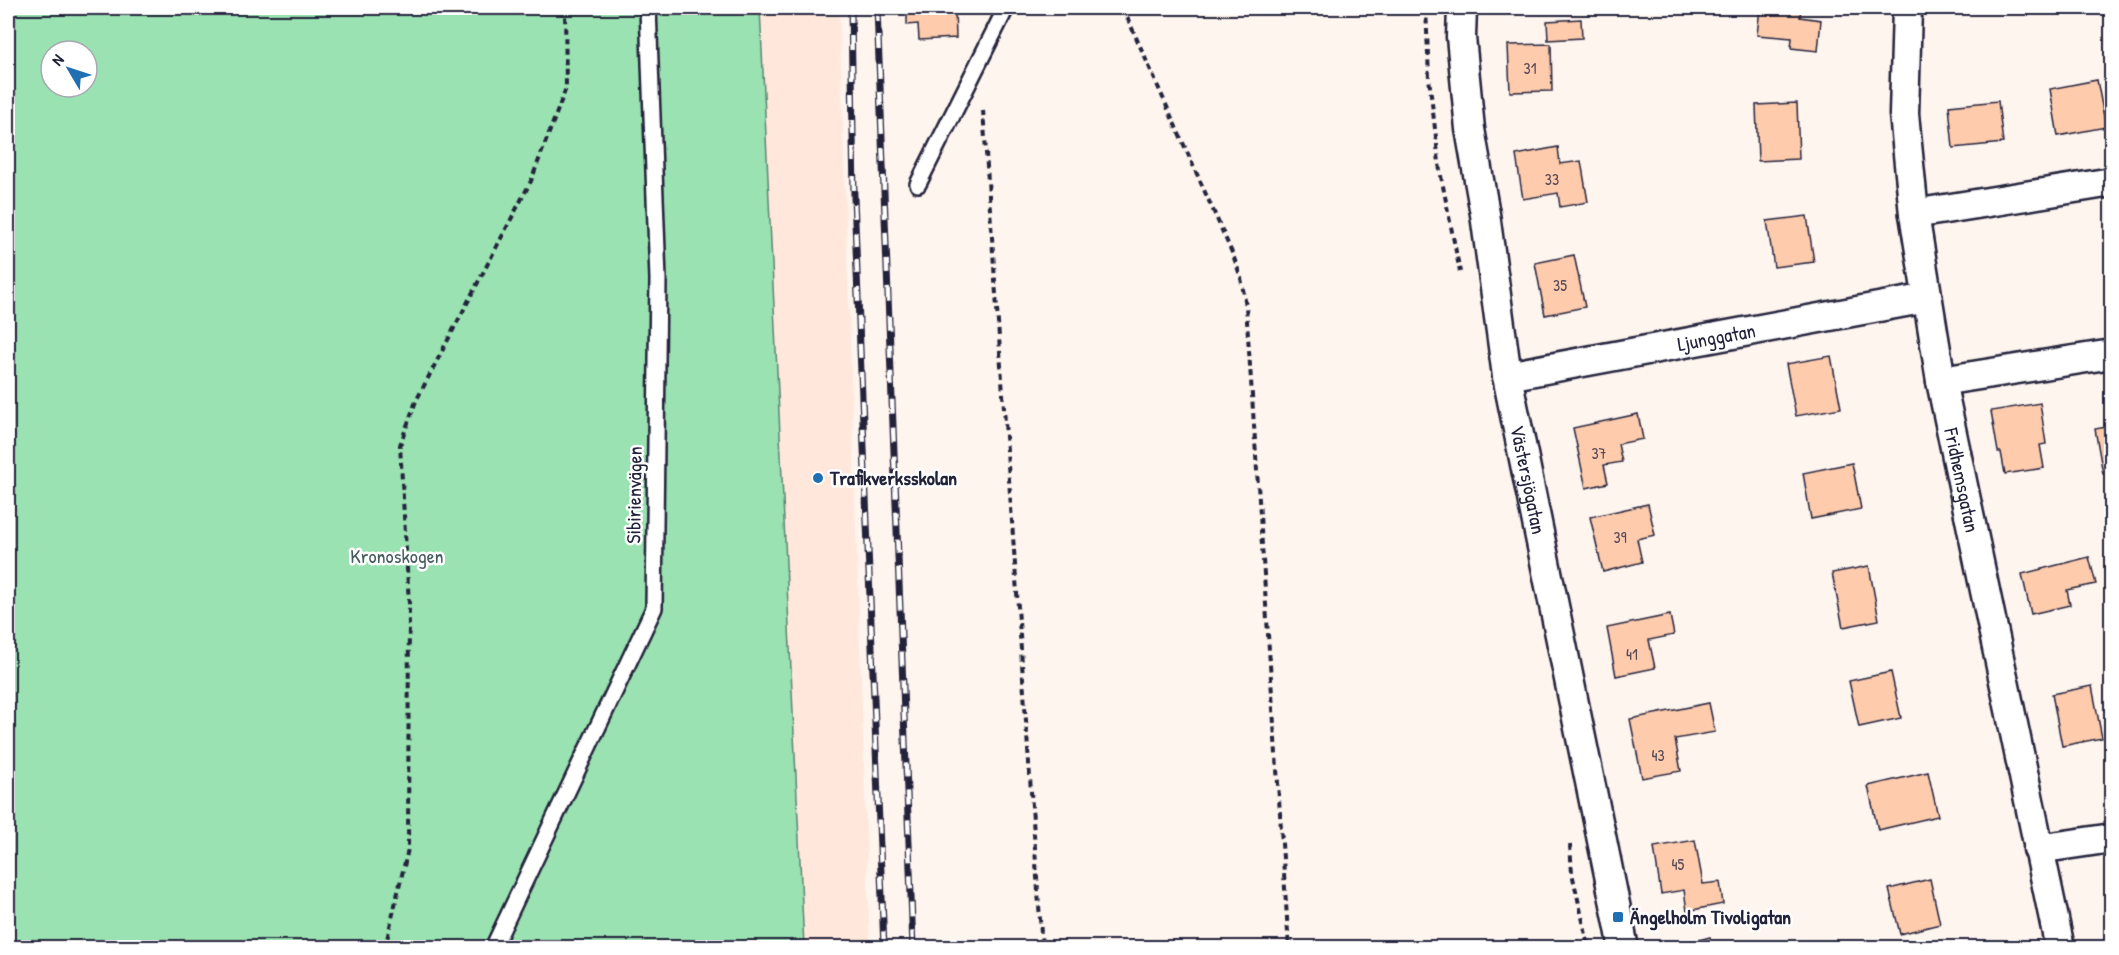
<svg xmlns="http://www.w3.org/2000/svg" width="2119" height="955" viewBox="0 0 2119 955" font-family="'Patrick Hand',sans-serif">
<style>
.built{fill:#ffe8db}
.green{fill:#9ae2b1;stroke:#5e8276;stroke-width:1.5;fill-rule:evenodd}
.building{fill:#fecbad;stroke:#22223b;stroke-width:1.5}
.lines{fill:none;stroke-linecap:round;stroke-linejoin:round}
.service-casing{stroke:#22223b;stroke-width:20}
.minor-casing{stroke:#22223b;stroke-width:33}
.path{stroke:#22223b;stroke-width:4;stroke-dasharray:6 4.5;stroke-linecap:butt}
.service{stroke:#fff;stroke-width:15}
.minor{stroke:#fff;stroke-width:28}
.rail-casing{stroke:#22223b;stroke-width:7}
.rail{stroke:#fff;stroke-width:4.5;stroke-dasharray:14;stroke-linecap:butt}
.poi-dot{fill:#1f6fb2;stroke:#fff;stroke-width:2}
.labels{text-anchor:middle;stroke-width:5;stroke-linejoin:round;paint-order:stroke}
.number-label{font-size:16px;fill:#594c58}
.street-label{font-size:20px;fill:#22223b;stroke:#fff}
.poi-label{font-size:20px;font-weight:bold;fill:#22223b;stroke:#fff;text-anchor:start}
.park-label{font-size:20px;fill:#465c5e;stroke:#fff}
</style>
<rect width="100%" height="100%" fill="#fff5ef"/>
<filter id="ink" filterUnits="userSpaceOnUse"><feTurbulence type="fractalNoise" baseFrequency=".0167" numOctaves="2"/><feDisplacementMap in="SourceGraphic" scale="12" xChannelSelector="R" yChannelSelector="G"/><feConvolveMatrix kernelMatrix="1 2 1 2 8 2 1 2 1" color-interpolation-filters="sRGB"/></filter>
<g filter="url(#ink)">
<polygon class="built" points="760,8 839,8 870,947 804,947"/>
<path class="green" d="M8,8h752l44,939h-796zM51,51h36v36h-36z"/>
<g class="building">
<polygon points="907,8 955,8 956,38 919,40 918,24 907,25"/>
<polygon points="1760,8 1801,8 1800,17 1821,20 1818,51 1791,48 1792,38 1757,35"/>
<polygon points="1581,19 1582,38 1548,40 1547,21"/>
<polygon points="1551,44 1552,91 1510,92 1508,45"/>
<polygon points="2097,80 2106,127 2058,136 2050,89"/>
<polygon points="1998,101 2003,143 1953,148 1949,106"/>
<polygon points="1797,103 1799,159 1758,161 1756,105"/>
<polygon points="1558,147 1560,164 1581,161 1588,202 1560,207 1558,193 1523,199 1516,155"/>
<polygon points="1807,216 1814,262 1774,267 1767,221"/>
<polygon points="1574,255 1585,307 1545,315 1535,263"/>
<polygon points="1831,356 1841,408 1796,416 1786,364"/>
<polygon points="2040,403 2046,444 2040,445 2044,468 2005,474 2001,452 1998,452 1991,411"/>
<polygon points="1638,414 1643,439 1618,444 1622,462 1604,465 1608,483 1586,488 1573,428"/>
<polygon points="2112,426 2112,473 2103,474 2095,429"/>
<polygon points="1852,463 1861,509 1811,519 1803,473"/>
<polygon points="1648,504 1655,535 1637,539 1642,562 1603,572 1590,517"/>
<polygon points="2089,557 2096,584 2067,590 2070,605 2031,614 2022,574"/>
<polygon points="1869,566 1879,620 1843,627 1832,573"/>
<polygon points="1670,615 1674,635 1649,640 1655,668 1616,676 1607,628"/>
<polygon points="1891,672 1901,718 1859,727 1849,681"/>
<polygon points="2092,686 2102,738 2062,746 2052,694"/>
<polygon points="1709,703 1715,732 1675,739 1681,771 1642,778 1630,719"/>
<polygon points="1928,772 1938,816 1878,830 1868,786"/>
<polygon points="1695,840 1703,884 1720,882 1723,904 1687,911 1684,890 1661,894 1654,847"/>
<polygon points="1930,879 1940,924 1900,934 1889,889"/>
<polygon points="1710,937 1713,948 1670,948"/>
</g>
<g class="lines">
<defs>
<g id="service">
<polyline points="918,184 1006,8"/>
<polyline points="493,948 654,608 658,279 648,8"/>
</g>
<g id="minor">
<path id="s1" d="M1462,8l-1,29 9,92 15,85 22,162 117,572"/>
<path id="s2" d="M1907,8l-3,106 10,100 27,167 119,567"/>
<polyline points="1914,214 2112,182"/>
<path id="s3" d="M1507,376l420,-78"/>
<polyline points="1941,381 2112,354"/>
<polyline points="2038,849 2112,838"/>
</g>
</defs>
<use href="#service" class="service-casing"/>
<use href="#minor" class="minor-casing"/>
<g class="path">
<polyline points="1123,8 1233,255 1241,278 1246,306 1289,948"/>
<polyline points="1426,8 1429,78 1440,171 1460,272"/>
<polyline points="983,110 1042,948"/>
<polyline points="1570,845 1572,873 1589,948"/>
<polyline points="385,948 408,849 409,604 400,445 416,401 531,181 566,88 565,8"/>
</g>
<use href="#service" class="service"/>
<use href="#minor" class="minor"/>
<defs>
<g id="rail">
<polyline points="851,8 854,197 884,948"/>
<polyline points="877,8 913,948"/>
</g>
</defs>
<use href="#rail" class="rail-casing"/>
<use href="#rail" class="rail"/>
</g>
</g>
<g class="poi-dot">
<circle cx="818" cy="478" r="6"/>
<rect x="1612" y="911" width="12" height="12" rx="3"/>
</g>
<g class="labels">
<g class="number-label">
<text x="1530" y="74">31</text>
<text x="1552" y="185">33</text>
<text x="1560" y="291">35</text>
<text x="1599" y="459">37</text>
<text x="1620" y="543">39</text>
<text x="1632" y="660">41</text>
<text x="1658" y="761">43</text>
<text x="1678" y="870">45</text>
</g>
<g class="street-label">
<text dy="7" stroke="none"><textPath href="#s3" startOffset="213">Ljunggatan</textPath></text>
<text dy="7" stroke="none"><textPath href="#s1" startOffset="477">Västersjögatan</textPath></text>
<text dy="7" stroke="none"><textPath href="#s2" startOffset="477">Fridhemsgatan</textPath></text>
<text transform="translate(634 495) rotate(-89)" y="7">Sibirienvägen</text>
</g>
<g class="poi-label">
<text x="830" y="485">Trafikverksskolan</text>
<text x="1630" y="924">Ängelholm Tivoligatan</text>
</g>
<g class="park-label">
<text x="397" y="563">Kronoskogen</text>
</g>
</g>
<rect width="2119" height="955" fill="none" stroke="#fff" stroke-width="30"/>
<rect x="15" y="15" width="2089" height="925" fill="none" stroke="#22223b" stroke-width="2" filter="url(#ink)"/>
<g transform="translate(69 69) rotate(309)"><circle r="28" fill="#ffffff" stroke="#a7a7b1" stroke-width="1.5"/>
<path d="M0-4.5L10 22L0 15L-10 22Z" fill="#1f6fb2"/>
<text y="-9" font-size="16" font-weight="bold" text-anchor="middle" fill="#22223b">N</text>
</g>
</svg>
